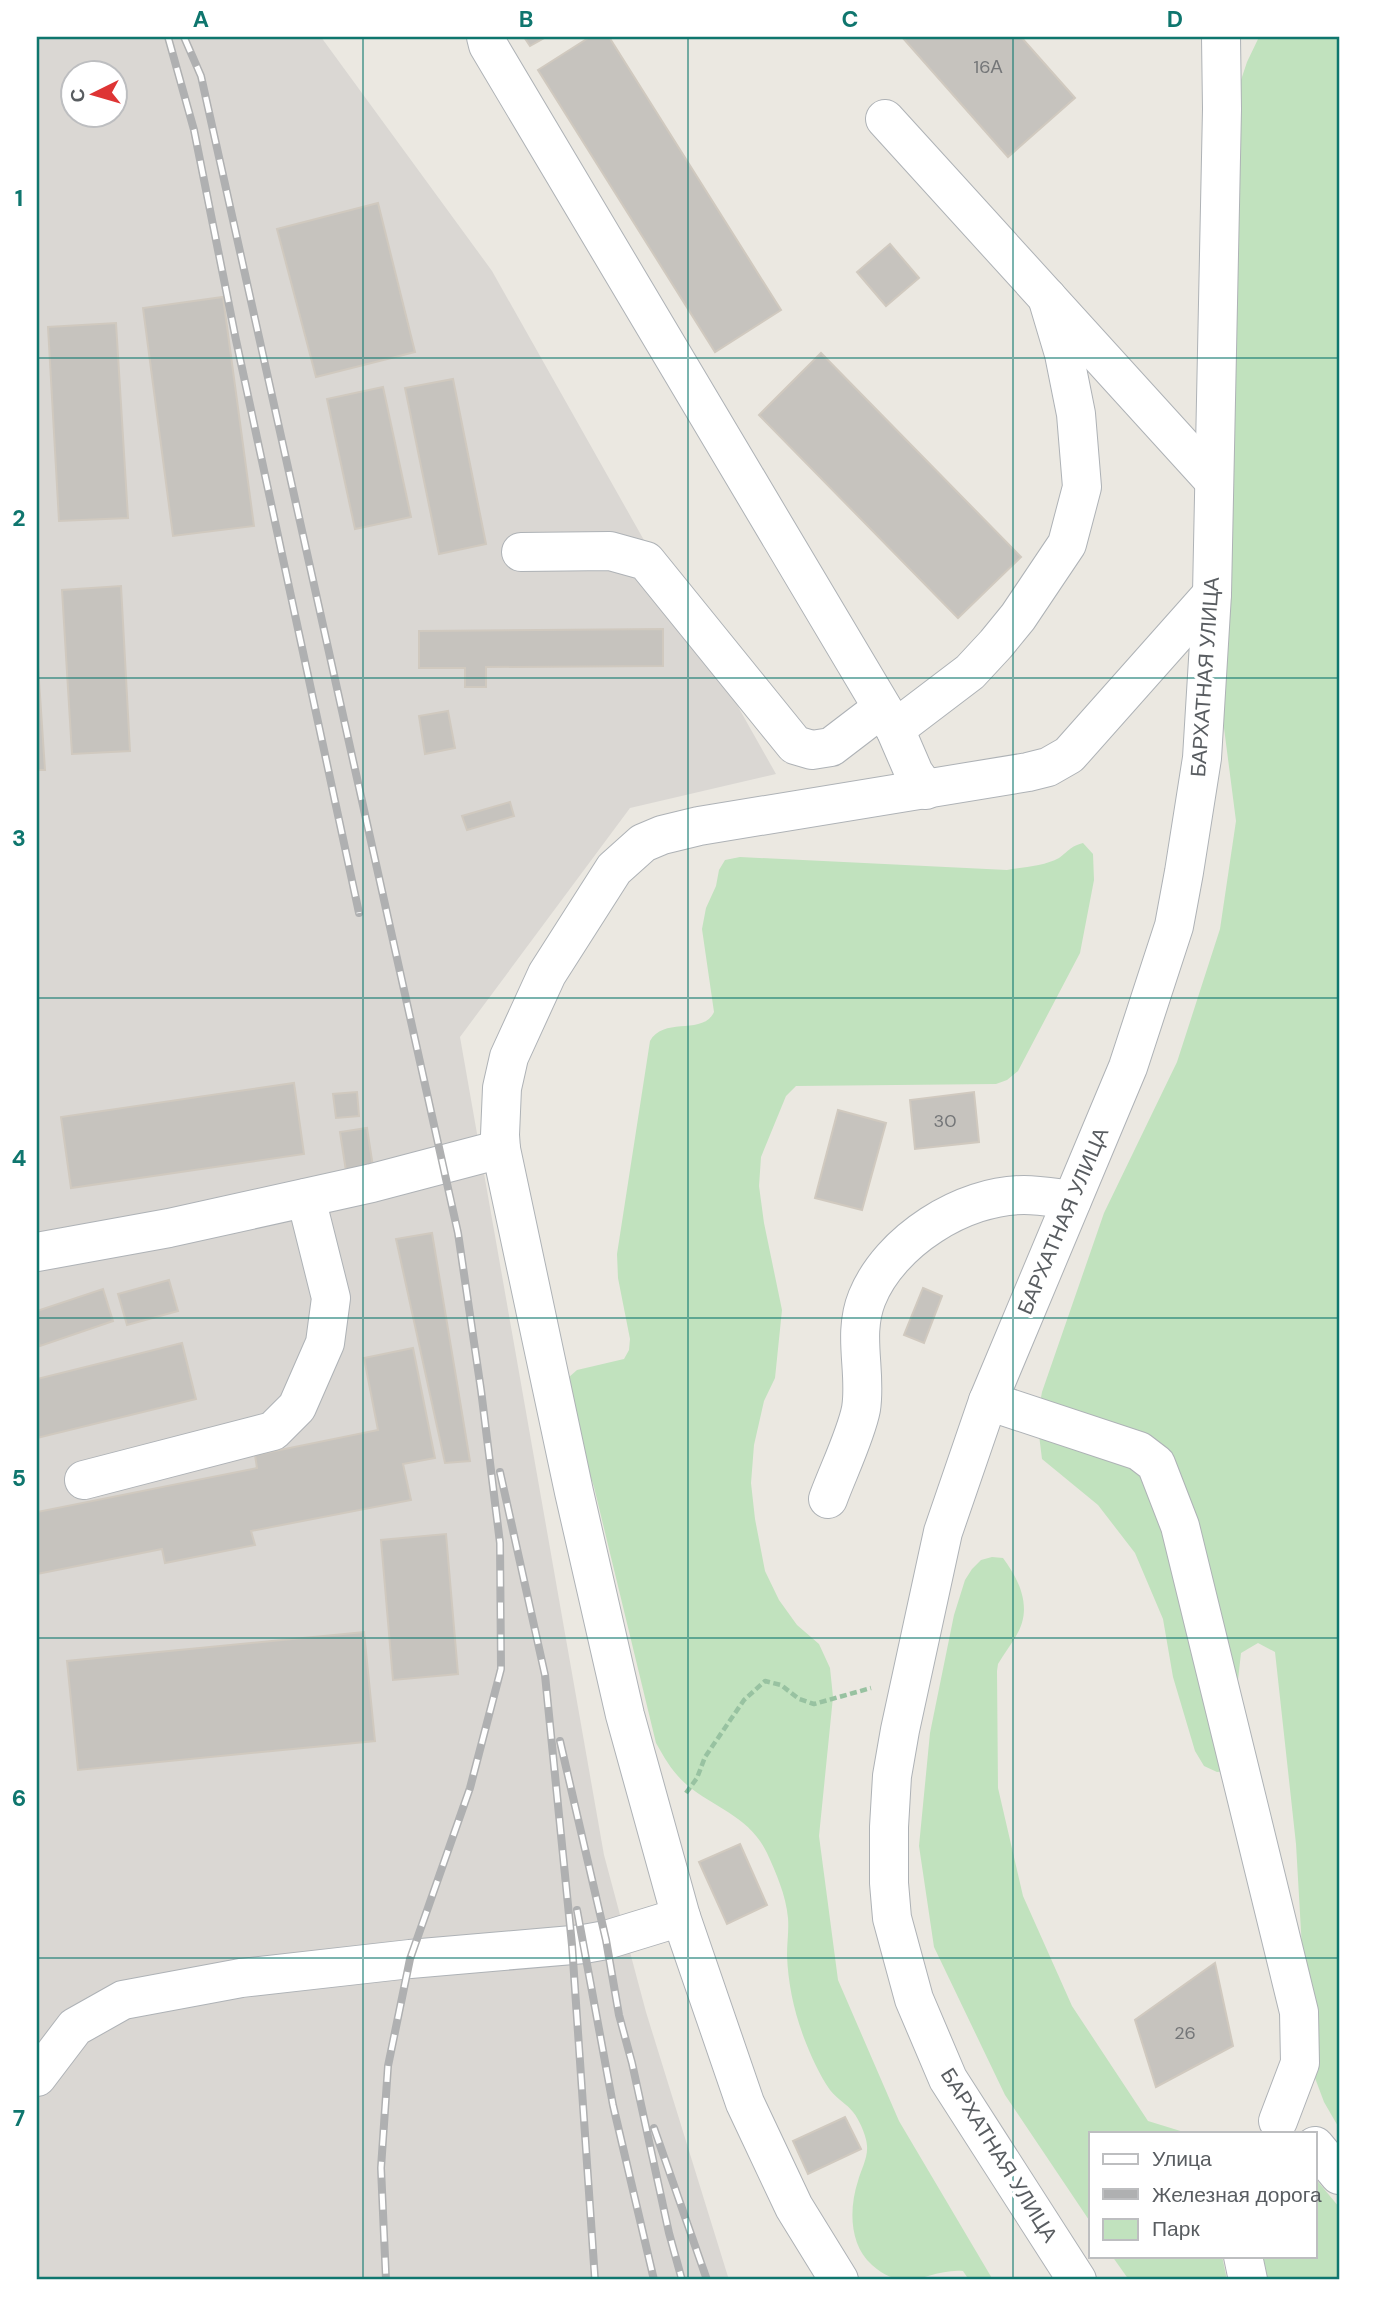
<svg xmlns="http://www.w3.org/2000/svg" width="1376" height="2317" viewBox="0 0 1376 2317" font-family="'DM Sans',sans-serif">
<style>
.industrial{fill:#dad7d3;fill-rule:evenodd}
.green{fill:#c1e2be}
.building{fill:#c6c3be;stroke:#d0c9bf;stroke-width:2}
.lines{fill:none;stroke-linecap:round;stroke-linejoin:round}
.minor-casing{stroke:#aeb2b6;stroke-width:40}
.path{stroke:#98c2a1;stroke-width:4.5;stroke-dasharray:7 3.5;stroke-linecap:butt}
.minor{stroke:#fff;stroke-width:38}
.rail-casing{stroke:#afb0b1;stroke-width:8}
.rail{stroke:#fff;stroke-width:5;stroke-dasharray:16;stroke-linecap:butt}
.grid{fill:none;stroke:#0f766e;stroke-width:2;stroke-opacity:0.55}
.labels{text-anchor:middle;stroke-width:7;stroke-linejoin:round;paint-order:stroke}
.number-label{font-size:18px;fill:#747678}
.street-label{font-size:21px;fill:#595d61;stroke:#fff}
.neatline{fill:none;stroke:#0f766e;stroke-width:2.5}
.grid-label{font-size:23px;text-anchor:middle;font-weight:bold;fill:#0f766e}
</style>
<rect width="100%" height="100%" fill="#ebe8e1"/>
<path class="industrial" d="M37,37h284l171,234 284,503 -146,34 -170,229 144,818 42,157 83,268h-692zM74,74h42v42h-42z"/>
<g class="green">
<polygon points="1259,37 1339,37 1339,2128 1324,2102 1312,2070 1306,2018 1296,1844 1275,1652 1258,1643 1241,1653 1238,1680 1238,1759 1226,1771 1217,1772 1204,1766 1195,1751 1173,1677 1163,1619 1135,1553 1098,1505 1042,1459 1037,1419 1042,1392 1104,1213 1177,1062 1220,929 1236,821 1216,666 1237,92 1247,62"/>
<path d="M1083,843l10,11 1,26 -14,73 -62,118 -11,9 -11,4 -200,2 -10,10 -25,61 -2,29 5,37 18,87 -7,68 -11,23 -10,44 -3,38 4,36 10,52 14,29 18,25 22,19 11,24 3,29 -14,139 19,144 61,141 94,159h-24l-6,-9c-34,-3 -57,25 -91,-6 -23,-20 -23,-57 -14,-84 3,-11 10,-23 9,-35 0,-9 -8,-27 -14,-34 -6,-8 -15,-12 -23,-22 -11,-16 -19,-34 -26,-52 -10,-27 -16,-54 -17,-83 0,-12 2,-25 1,-37 -2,-23 -12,-45 -21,-65 -17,-36 -52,-45 -80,-68 -14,-12 -22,-26 -31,-42l-62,-256 -30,-93 4,-16 9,-8 47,-11 5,-9 1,-11 -12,-61 -1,-24 33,-213c14,-25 53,-5 64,-29l-12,-83 4,-21 10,-22 3,-16 6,-10 15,-3 267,13c16,-3 38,-4 52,-12 10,-7 10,-11 24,-15z"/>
<path d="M992,1557l11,1c17,23 30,51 13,78 -6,10 -12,18 -18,28l-1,7 1,117 25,108 49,110 76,115 39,12h-96v90l-86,-128 -71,-148 -15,-101 11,-113 24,-118 11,-35 7,-11 9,-9z"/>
<polygon points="1315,2178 1339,2207 1339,2280 1266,2280 1262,2256 1315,2256"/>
<polygon points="1112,2256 1222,2256 1227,2280 1129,2280"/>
</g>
<g class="building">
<polygon points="524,37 546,37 530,46"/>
<polygon points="590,37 609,37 781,310 715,352 538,70"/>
<polygon points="902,37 1021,37 1075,98 1008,157"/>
<polygon points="378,203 415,352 316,377 277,229"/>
<polygon points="890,244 919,278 886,306 857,272"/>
<polygon points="223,297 254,526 173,536 143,308"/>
<polygon points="116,323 128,518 59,521 48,327"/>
<polygon points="821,353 1021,557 958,618 759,415"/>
<polygon points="453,379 486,544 439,554 405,388"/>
<polygon points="383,387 411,517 355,529 327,399"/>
<polygon points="121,586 130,751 72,754 62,590"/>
<polygon points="663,629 663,666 486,667 486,687 465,687 465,668 419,668 419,631"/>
<polygon points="37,651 45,770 37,770"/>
<polygon points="448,711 455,748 425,754 419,716"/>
<polygon points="510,802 514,816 467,830 462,816"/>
<polygon points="294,1083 304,1154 71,1188 61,1117"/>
<polygon points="357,1092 359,1116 336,1118 333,1094"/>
<polygon points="974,1092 979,1142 915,1149 910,1100"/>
<polygon points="838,1110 886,1123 862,1210 815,1198"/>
<polygon points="367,1128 373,1167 346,1171 340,1132"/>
<polygon points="432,1233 470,1461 445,1463 396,1239"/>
<polygon points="169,1280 178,1311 127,1325 118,1294"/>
<polygon points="923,1288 942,1296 924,1343 904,1335"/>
<polygon points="103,1289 113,1321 40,1346 37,1337 37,1311"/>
<polygon points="182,1343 196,1399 37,1438 37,1379"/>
<polygon points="413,1348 435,1458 403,1464 411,1500 251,1531 255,1545 165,1563 162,1549 37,1574 37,1512 257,1468 255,1455 378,1430 364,1358"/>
<polygon points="446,1534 458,1674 393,1680 381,1540"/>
<polygon points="364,1632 375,1741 78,1770 67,1661"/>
<polygon points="740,1844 767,1905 727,1924 699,1862"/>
<polygon points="1215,1963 1233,2046 1156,2087 1135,2020"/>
<polygon points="845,2117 861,2149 808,2174 793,2141"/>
</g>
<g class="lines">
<defs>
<g id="minor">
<polyline points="486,37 488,45 895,729 970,672 996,644 1018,617 1067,544 1082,487 1076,414 1064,354 1047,297"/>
<polyline points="885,119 1214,481"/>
<polyline points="521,552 610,551 646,561 795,745 812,750 831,747 882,708"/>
<polyline points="895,729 914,773 926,790"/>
<polyline points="37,1252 169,1228 372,1183 501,1149"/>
<polyline points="988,1401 1139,1451 1156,1464 1180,1526 1299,2012 1300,2063 1278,2121"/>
<polyline points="84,1480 273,1431 297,1407 325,1343 331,1298 306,1198"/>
<path d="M828,1499c9,-25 28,-64 33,-90 6,-37 -9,-74 6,-111 23,-57 96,-103 157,-103 16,0 32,3 48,5"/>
<polyline points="681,1917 745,2103 794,2207 839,2280"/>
<polyline points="37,2077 75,2027 123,2000 241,1978 410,1959 584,1944 606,1940 681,1917 625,1715 574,1492 501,1149 500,1135 502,1088 509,1057 547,974 614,869 643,843 662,835 699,826 1028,772 1048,767 1069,755 1212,594"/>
<polyline points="1315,2146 1339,2175"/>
<polyline points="1243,2256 1248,2280"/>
<polyline points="1077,2280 948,2079 914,1999 892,1918 889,1883 889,1827 892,1776 900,1730 943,1532 988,1401 1128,1067 1174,926 1184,872 1202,758 1212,594 1222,109 1221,37"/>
</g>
</defs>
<use href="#minor" class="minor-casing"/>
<polyline class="path" points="686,1793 697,1778 705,1757 744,1700 765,1681 781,1685 799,1699 814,1704 871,1688"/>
<use href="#minor" class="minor"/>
<defs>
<g id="rail">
<polyline points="168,37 194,130 236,340 359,913"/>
<polyline points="184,37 201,76 458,1233 481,1390 500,1543 501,1669 470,1788 410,1959 388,2066 381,2168 386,2280"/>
<polyline points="500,1472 545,1675 572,1945 595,2280"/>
<polyline points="560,1741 606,1940 619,2015 632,2063 669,2233 682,2280"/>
<polyline points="577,1910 613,2105 654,2280"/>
<polyline points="654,2128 707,2280"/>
</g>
</defs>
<use href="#rail" class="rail-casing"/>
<use href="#rail" class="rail"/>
</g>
<path class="grid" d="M363,37v2243M688,37v2243M1013,37v2243M37,358h1302M37,678h1302M37,998h1302M37,1318h1302M37,1638h1302M37,1958h1302"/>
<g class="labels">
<g class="number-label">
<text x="988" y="73">16А</text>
<text x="945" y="1127">30</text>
<text x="1185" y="2039">26</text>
</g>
<g class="street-label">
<text transform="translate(1205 677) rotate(-86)" y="7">БАРХАТНАЯ УЛИЦА</text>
<text transform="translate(1063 1221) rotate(-67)" y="7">БАРХАТНАЯ УЛИЦА</text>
<text transform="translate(999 2155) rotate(58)" y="7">БАРХАТНАЯ УЛИЦА</text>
</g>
</g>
<rect width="1376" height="2317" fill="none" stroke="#ffffff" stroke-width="77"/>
<rect x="1089" y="2132" width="228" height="126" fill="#ffffff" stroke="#bdbec0" stroke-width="2"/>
<rect x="1103" y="2154" width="35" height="10" fill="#ffffff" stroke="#bdbec0" stroke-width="2"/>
<text x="1152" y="2166" font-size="21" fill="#595d61">Улица</text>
<rect x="1103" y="2189" width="35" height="10" fill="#afb0b1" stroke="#bdbec0" stroke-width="2"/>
<text x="1152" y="2202" font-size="21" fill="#595d61">Железная дорога</text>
<rect x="1103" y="2219" width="35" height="21" fill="#c1e2be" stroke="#bdbec0" stroke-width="2"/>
<text x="1152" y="2236" font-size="21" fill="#595d61">Парк</text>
<g transform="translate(94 94) rotate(265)"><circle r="33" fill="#ffffff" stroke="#bdbec0" stroke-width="2"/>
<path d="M0-5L12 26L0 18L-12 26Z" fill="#de3434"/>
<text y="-10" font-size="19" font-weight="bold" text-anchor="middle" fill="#595d61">С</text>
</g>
<rect x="38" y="38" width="1300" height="2240" class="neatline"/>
<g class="grid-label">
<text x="201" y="27">A</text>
<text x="526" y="27">B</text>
<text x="850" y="27">C</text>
<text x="1175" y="27">D</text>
<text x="19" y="206">1</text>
<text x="19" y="526">2</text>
<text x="19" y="846">3</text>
<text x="19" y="1166">4</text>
<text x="19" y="1486">5</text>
<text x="19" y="1806">6</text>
<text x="19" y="2126">7</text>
</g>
</svg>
